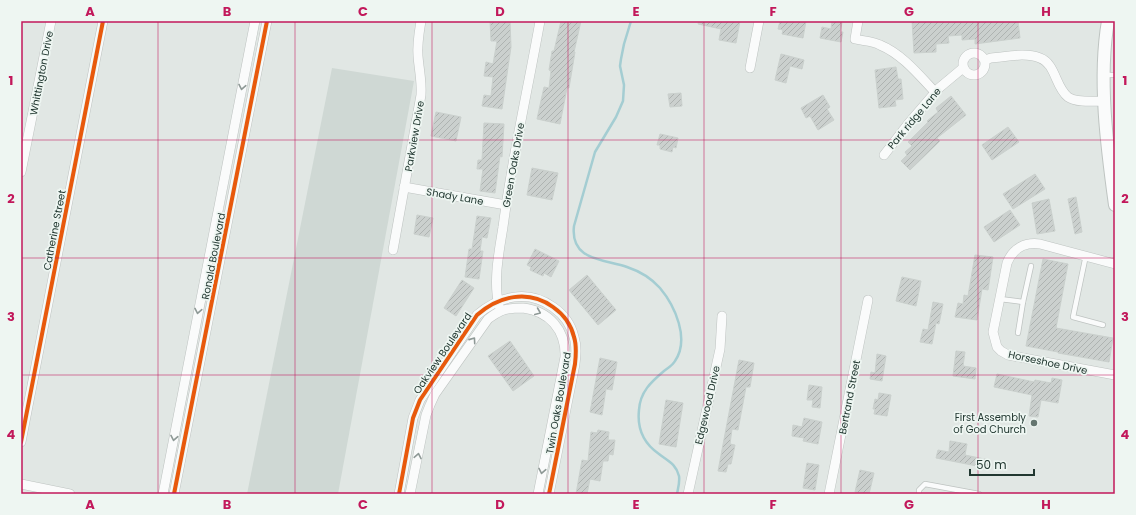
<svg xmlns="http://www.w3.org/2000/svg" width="1136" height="515" viewBox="0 0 1136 515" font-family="Poppins,sans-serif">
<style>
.built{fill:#cfd8d4}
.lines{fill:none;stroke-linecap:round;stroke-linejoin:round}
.stream{stroke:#a4cdd2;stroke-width:2.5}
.building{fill:url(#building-hatch);stroke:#cad0cd}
.lane-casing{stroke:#bec3c1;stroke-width:6}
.street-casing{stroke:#bec3c1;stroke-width:10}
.secondary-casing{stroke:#bec4c1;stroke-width:14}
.lane{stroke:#fafbfb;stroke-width:4.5}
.street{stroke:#fafbfb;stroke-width:9}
.secondary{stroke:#fafbfb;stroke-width:12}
.cycleway-casing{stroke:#eef6f2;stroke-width:6}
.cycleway{stroke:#e8590c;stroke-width:4}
.oneway{stroke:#8e9996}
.grid{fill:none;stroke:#c2185b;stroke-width:1;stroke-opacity:0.55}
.poi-dot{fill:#64756f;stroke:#eef6f2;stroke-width:1.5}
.labels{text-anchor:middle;stroke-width:3.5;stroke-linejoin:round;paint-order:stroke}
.street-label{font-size:10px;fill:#213730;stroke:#eef6f2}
.poi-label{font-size:10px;fill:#213730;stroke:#eef6f2;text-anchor:end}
.neatline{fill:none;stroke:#c2185b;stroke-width:1.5}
.grid-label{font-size:13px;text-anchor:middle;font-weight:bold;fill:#c2185b}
</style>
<defs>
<pattern id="building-hatch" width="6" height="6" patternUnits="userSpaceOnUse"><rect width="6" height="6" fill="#cbd0ce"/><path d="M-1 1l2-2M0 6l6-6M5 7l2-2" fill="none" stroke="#aeb3b1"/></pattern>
</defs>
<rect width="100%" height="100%" fill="#e1e7e4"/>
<polygon class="built" points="332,68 414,81 338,494 247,494"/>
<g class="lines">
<path class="stream" d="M631,21l-7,23 -3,15 -1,7 4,19 -1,16 -7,16 -21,35 -21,74c-4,35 30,33 53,41 12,4 25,12 33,21 15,18 30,51 15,73 -2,4 -7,7 -11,10 -13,11 -24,21 -25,39 -2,18 4,33 20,44 9,7 17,10 20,22 1,6 -1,12 -2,18"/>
</g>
<g class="building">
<polygon points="490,21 510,21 511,47 502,109 482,106 484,95 491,96 493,77 484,76 486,62 493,64 497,41 491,41"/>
<polygon points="561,21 581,21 574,52 575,52 569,88 567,88 560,124 537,119 544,87 549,88 551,71 549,70 552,51 554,51"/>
<polygon points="699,21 740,21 736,43 719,40 721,29 698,24"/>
<polygon points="780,21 806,21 803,38 782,34 783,30 778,29"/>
<polygon points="832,21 842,23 840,32 843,32 841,42 820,38 822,27 831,29"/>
<polygon points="912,21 947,21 947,22 1018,21 1020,38 975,44 975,39 962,40 962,35 948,36 949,43 936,44 936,52 914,53"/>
<polygon points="781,54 804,60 802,69 790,66 786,83 775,80"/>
<polygon points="896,67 898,79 901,79 903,99 895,100 896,106 879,108 875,70"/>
<polygon points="681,93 682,106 670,107 668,94"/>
<polygon points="823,95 830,107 827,109 834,120 818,130 810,116 806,118 801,108"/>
<polygon points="951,96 966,115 937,138 940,141 910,170 901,161 907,155 905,152 912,146 908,142 928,122 927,121 938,112 936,108"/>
<polygon points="436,112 461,117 456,141 431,136"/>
<polygon points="484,123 504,124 502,157 500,156 495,193 480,191 483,169 477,169 478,160 482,160"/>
<polygon points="1008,127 1019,142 992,160 982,145"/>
<polygon points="660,134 678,138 676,148 673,147 672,152 660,149 660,145 657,145"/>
<polygon points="532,168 558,173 552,200 527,195"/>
<polygon points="1035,174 1045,189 1013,209 1003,194"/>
<polygon points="1076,197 1082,232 1075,234 1068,199"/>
<polygon points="1049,199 1055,231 1037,234 1032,203"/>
<polygon points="1010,210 1020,225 994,242 984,227"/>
<polygon points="417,215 433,218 429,237 414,234"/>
<polygon points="477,216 491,218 487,238 482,237 480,251 483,251 479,279 465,277 469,249 472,249"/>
<polygon points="535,249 559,261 551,277 544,273 543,276 530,270 531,267 527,265"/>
<polygon points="975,255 993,257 988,290 982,289 977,320 955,317 958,303 963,304 964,295 968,296"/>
<polygon points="1043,259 1068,264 1056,328 1113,338 1109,362 1058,353 1058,352 1026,346"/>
<polygon points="587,275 616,310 598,325 569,290"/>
<polygon points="902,277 921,281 916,306 896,301"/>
<polygon points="462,280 474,288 456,316 444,308"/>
<polygon points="933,302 943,304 939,324 936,323 932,344 920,342 923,329 928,330"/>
<polygon points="510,341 534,376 513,391 488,356"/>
<polygon points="956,351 965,352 963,366 976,368 975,379 953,376"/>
<polygon points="877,354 886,356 882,381 870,379 871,372 875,373"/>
<polygon points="600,358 617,362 612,390 606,389 602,415 590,412"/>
<polygon points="739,360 754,363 750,387 746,387 738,430 732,429 730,444 735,445 731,464 728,464 726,472 718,471"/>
<polygon points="997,374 1034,382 1035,380 1051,383 1052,378 1062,380 1058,403 1041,400 1038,417 1029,416 1032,395 994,387"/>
<polygon points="809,385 822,387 820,408 812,407 813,400 807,400"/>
<polygon points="879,393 891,395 887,416 874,414 875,409 873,409 875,399 878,400"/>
<polygon points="666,400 683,403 676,447 659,444"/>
<polygon points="804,418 822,422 818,444 803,441 804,438 792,436 793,425 802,427"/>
<polygon points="598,430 609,432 608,440 615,440 613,455 609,454 608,461 603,461 600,481 590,479 587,494 576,494 582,460 588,461 591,432 597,433"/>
<polygon points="950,441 967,444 965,455 989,460 987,468 936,458 938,450 949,452"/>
<polygon points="807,463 819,465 815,490 803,488"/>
<polygon points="860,470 874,473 869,494 855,492"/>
</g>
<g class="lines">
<defs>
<g id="lane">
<polyline points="1104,75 1115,75"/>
<polyline points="1086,255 1073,317 1103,325"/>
<polyline points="1000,299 1023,302 1031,266"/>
<polyline points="1018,333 1023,302"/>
<polyline points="919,494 919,490 925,484 979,494"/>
</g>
<g id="street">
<path d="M858,21l-3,18c8,2 18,2 25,6 22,9 39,30 55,47"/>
<circle cx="974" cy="64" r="11"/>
<path d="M985,60l6,-2c15,-1 34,-6 49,0 16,6 15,29 28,39 8,6 27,4 37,4"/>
<polyline points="750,68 759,21"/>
<polyline points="884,155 908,124 939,88 963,68"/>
<polyline points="21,172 51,21"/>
<polyline points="404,187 506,205"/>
<path d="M393,250l28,-155c1,-13 -2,-26 -3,-39 -1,-12 1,-23 3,-35"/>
<path d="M1115,264l-75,-20c-15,-2 -27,4 -33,19l-14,69 4,15 4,4 7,4 107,20"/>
<path d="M499,306c-6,-25 0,-54 4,-79 9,-69 25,-138 37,-206"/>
<polyline points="21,442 103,21"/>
<polyline points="21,484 70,494"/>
<polyline points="163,494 255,21"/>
<polyline points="174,494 267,21"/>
<path d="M399,494l14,-76 7,-18 57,-85c22,-19 51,-26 76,-8 10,7 18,17 21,30 3,9 2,18 1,27l-26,130"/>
<path d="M410,494l16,-79 4,-10 5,-11 53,-75c4,-3 8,-6 13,-8 7,-3 14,-3 22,-3 26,3 43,22 42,49l-27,137"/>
<polyline points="688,494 720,349 722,316"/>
<polyline points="829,494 868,300"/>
</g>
<path id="secondary" d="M1108,21c-10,58 -1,126 7,184"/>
</defs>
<use href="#lane" class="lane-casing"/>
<use href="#street" class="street-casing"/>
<use href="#secondary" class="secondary-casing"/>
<use href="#lane" class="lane"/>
<use href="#street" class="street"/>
<use href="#secondary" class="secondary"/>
<defs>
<g id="cycleway">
<polyline points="21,442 103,21"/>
<polyline points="174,494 267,21"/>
<path d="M399,494l14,-76 7,-18 57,-85c22,-19 51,-26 76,-8 10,7 18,17 21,30 3,9 2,18 1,27l-26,130"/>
</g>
</defs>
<use href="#cycleway" class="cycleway-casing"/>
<use href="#cycleway" class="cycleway"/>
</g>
<defs><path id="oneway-chevron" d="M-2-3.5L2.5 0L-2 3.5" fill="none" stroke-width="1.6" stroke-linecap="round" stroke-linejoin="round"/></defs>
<g class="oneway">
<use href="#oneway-chevron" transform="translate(242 87) rotate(101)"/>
<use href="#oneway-chevron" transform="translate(198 311) rotate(101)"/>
<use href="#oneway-chevron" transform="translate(538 312) rotate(23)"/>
<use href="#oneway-chevron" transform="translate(473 340) rotate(-55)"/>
<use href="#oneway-chevron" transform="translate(174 438) rotate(101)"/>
<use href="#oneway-chevron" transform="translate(418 456) rotate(-79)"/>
<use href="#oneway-chevron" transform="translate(542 471) rotate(101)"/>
</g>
<path class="grid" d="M158,21v473M295,21v473M432,21v473M568,21v473M704,21v473M841,21v473M978,21v473M21,140h1094M21,258h1094M21,375h1094"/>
<circle class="poi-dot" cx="1034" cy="423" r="4"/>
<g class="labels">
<g class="street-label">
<text transform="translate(41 73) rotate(-79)" y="4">Whittington Drive</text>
<text transform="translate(914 118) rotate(-50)" y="4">Park ridge Lane</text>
<text transform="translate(414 136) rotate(-80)" y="4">Parkview Drive</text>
<text transform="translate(513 165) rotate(-80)" y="4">Green Oaks Drive</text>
<text transform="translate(455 196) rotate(10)" y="4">Shady Lane</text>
<text transform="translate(54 230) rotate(-79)" y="4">Catherine Street</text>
<text transform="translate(213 256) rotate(-79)" y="4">Ronald Boulevard</text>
<text transform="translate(442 353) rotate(-56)" y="4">Oakview Boulevard</text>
<text transform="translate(1048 362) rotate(12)" y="4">Horseshoe Drive</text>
<text transform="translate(849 397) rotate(-79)" y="4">Bertrand Street</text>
<text transform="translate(558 403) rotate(-80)" y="4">Twin Oaks Boulevard</text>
<text transform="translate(707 405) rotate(-77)" y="4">Edgewood Drive</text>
</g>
<g class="poi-label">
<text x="1026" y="421">First Assembly<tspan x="1026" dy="12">of God Church</tspan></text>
</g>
</g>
<rect width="1136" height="515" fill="none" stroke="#eef6f2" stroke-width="44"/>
<path d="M970 469v6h64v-6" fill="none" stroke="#213730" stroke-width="2"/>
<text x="976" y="469" font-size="12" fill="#213730" stroke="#eef6f2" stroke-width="3" paint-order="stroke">50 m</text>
<rect x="22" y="22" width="1092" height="471" class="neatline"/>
<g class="grid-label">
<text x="90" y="16">A</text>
<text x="227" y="16">B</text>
<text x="363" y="16">C</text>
<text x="500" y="16">D</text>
<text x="636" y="16">E</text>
<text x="773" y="16">F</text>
<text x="909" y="16">G</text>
<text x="1046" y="16">H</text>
<text x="11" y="85">1</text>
<text x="1125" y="85">1</text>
<text x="11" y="203">2</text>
<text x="1125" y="203">2</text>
<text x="11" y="321">3</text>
<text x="1125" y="321">3</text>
<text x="11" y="439">4</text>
<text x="1125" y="439">4</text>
<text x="90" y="509">A</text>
<text x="227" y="509">B</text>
<text x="363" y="509">C</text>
<text x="500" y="509">D</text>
<text x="636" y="509">E</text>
<text x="773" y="509">F</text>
<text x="909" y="509">G</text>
<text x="1046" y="509">H</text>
</g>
</svg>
